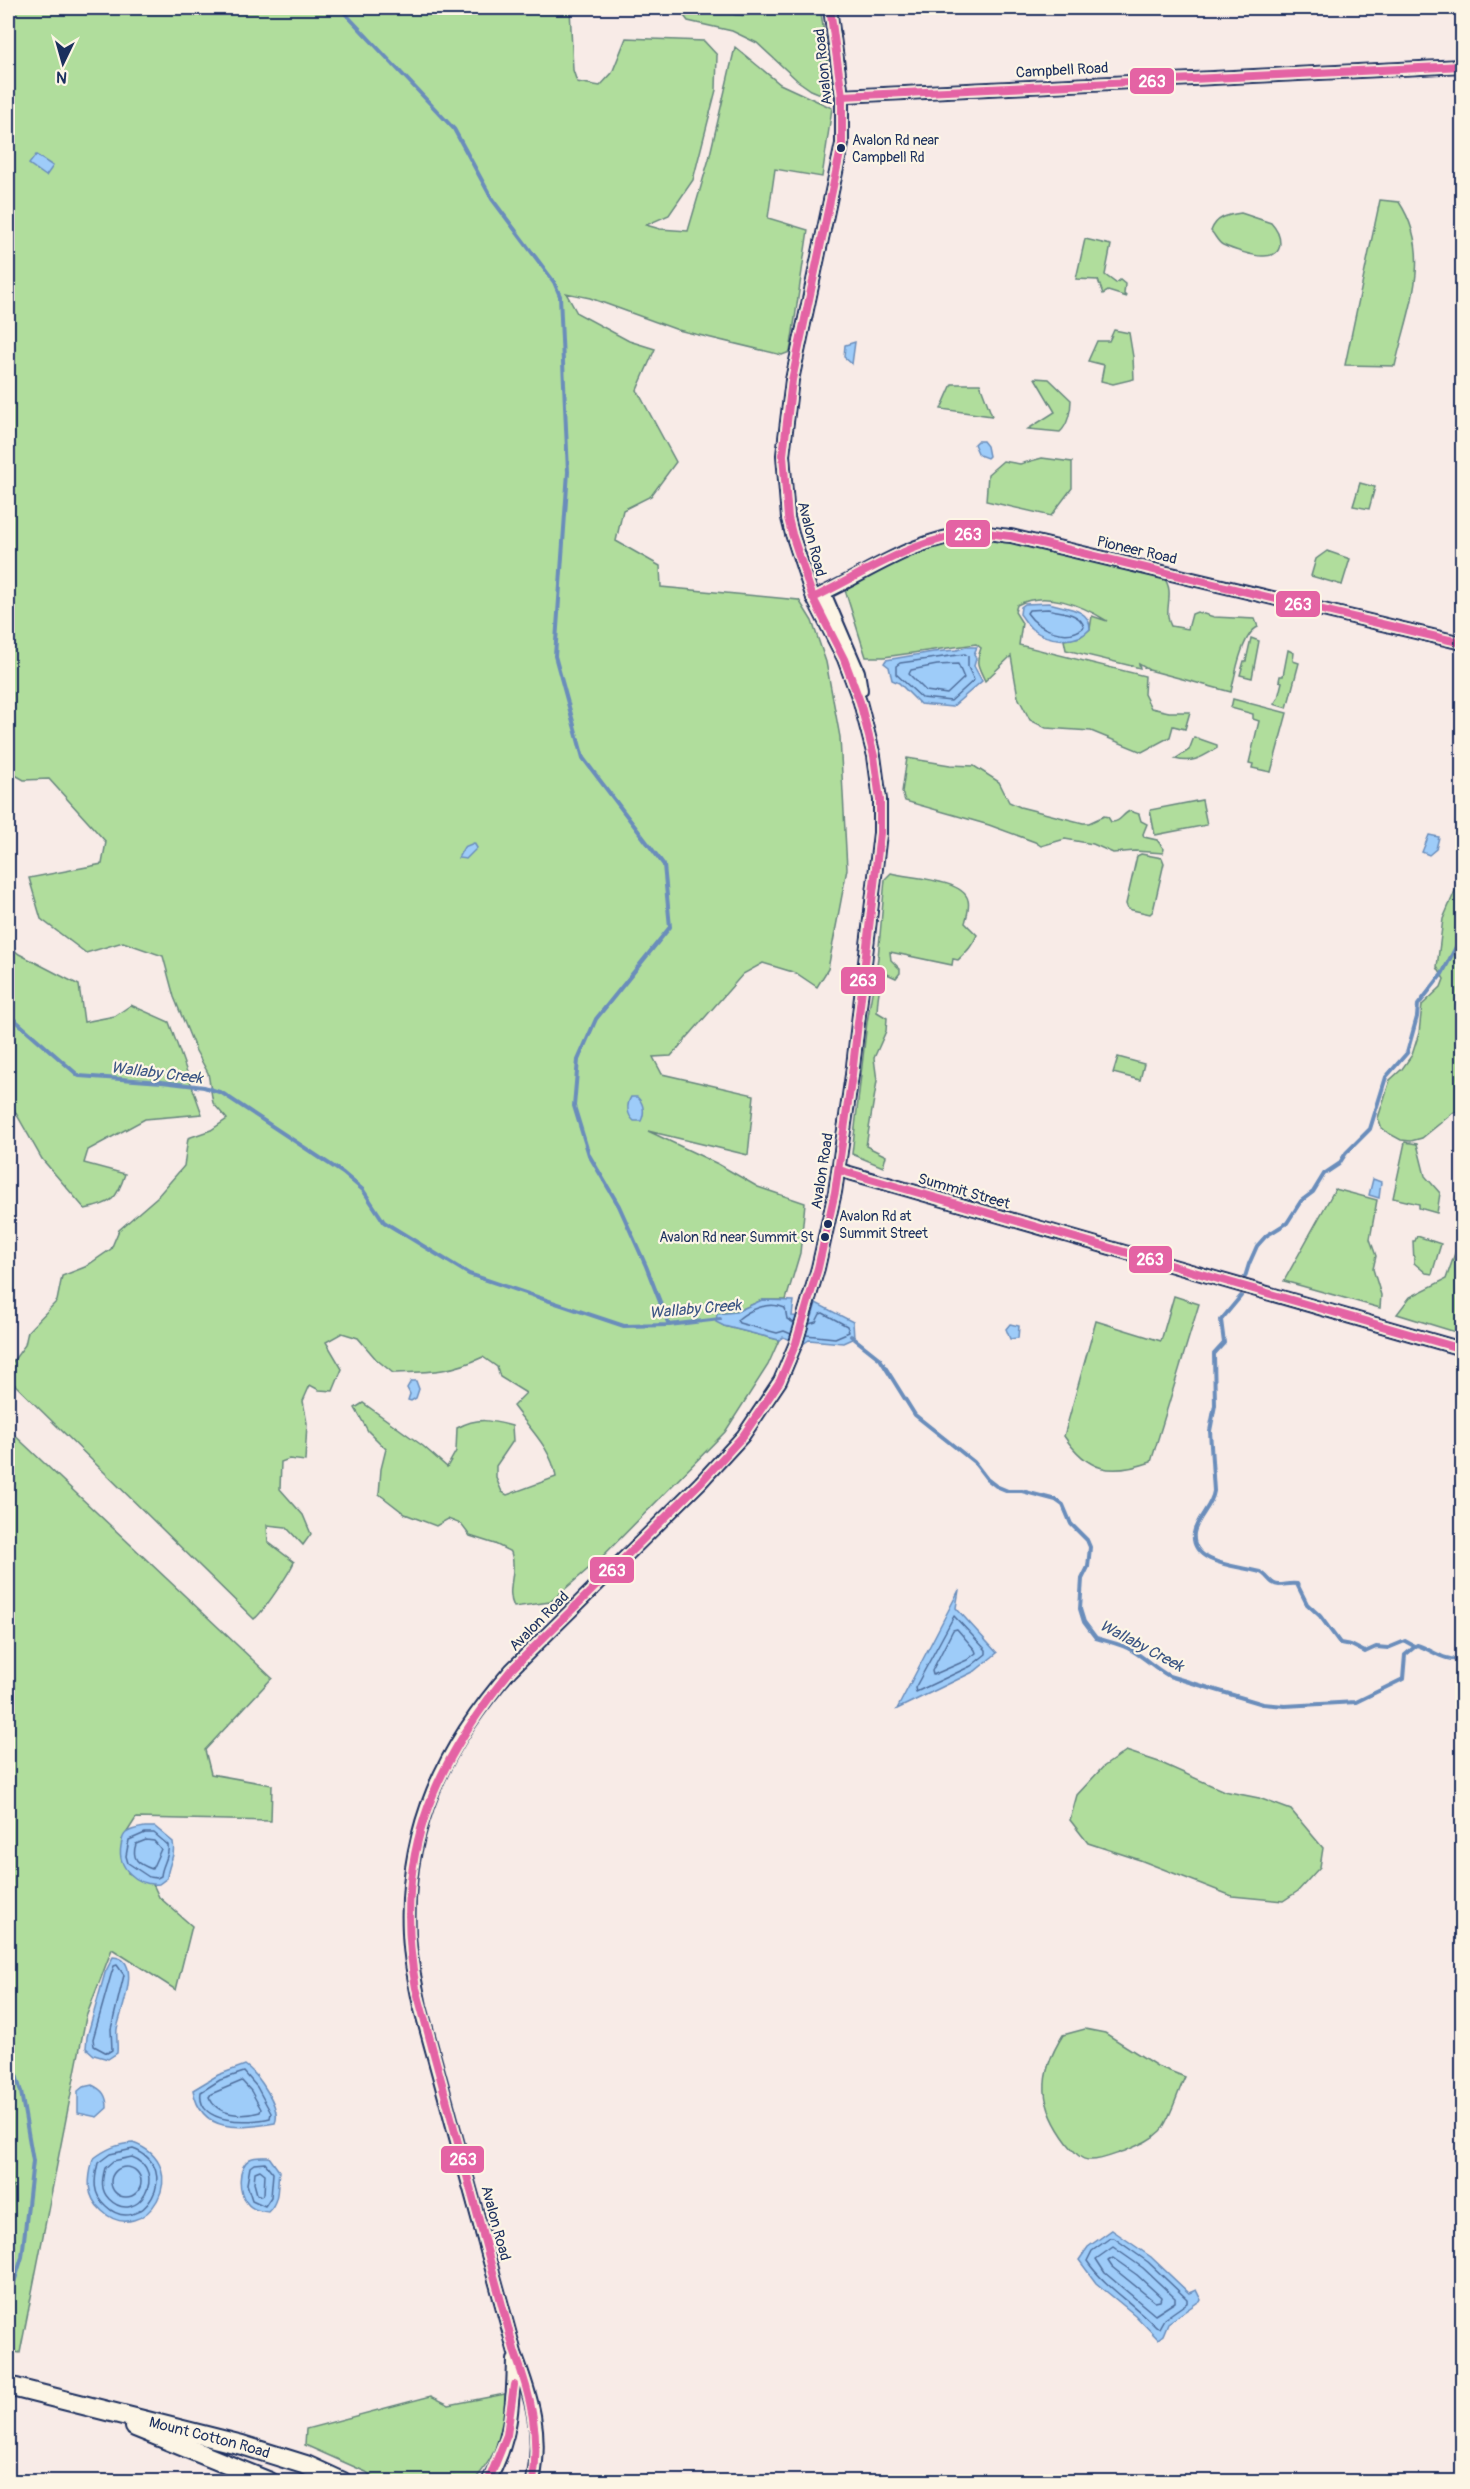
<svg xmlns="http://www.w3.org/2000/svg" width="1470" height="2489" viewBox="0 0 1470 2489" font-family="Pangolin,sans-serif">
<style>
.green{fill:#b0dd9c;stroke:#66867d;stroke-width:1.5}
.water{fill:#9eccf9;stroke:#6a8dbb;stroke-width:1.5}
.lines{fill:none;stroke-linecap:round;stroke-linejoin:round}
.shore{stroke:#4f6e9c;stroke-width:1.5}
.stream{stroke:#6a8dbb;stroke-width:4}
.minor-casing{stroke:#1b2f5e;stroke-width:16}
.highway-casing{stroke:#1b2f5e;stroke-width:22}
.minor{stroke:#fcf5e5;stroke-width:12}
.highway{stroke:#fcf5e5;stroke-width:18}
.bus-1-casing{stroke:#fcf5e5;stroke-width:12}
.bus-1{stroke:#e463a4;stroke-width:8}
.bus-dot{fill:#1b2f5e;stroke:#fcf5e5;stroke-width:2}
.labels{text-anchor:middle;stroke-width:4.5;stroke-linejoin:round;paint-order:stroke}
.bus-label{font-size:14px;fill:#1b2f5e;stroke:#fcf5e5;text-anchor:start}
.street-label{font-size:15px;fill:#1b2f5e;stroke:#fcf5e5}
.water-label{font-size:16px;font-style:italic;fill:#3c5685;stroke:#fcf5e5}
.line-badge{stroke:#fcf5e5;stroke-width:2}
.badge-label{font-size:16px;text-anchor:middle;font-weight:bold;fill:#fff}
</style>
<rect width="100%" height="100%" fill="#f8ebe7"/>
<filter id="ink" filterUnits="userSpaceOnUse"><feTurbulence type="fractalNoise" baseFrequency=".0167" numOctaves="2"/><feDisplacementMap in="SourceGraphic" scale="12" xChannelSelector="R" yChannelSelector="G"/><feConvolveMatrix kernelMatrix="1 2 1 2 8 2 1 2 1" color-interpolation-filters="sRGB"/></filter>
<g filter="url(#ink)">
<g class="green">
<path d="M8,8h562l3,62 4,12 23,4 12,-13 14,-35 78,3 13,14 -1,35 -23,90 -24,35 -23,10 14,4 28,2 21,-72 26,-112 45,37 52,24 -10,69 -47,-8 -7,49 40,12 -18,122 -8,3 -104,-25 -88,-32 -24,-5 11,20 52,28 26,8 -18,41 39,72 -25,34 -28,14 -7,31 44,25 1,21 138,13 13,21 14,41 14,75 7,132 -19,100 -11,18 -21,-14 -33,-10 -20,11 -72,82 -18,1 9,17 92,21 -6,60 -100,-24 70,33 40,23 47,16 -5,50 -14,47h-24l-26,12 -18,2 -2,7 8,5 55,14 -11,25 -43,67 -123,125 -52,45 -36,5c-9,-18 4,-34 -3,-55l-16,-8 -25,-8 -9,-12 -13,-5 -12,7 -31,-12 -26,-20 2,-25 5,-20 -18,-18 -13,-23 8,-5 60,43 24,21 9,-16 1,-23c21,-11 33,-8 55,-2l1,15 -17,25v12l6,14 5,3 49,-18c-4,-28 -27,-49 -43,-71l13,-13 -26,-16 -3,-10 -14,-10c-34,16 -54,15 -90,16l-17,-14 -18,-21 -16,-5 -16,9 16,27 -9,22 -14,-1 -9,-5 -7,16 4,22 -2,38 -16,-2 -8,3 -1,27 23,26 8,19 -8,11 -17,-18 -19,-2 1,17 26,20c-4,10 -32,52 -40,57l-246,-241v-10l17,-23 3,-14 29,-30 5,-25 23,-9 26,-18 8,-19 38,-33 27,-31 4,-28 23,-8 16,-11 -14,-16 -5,-30 -12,-22 -22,-54 -11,-41 -40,-14 -37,11 -45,-34 -12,-41 73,-14 4,-22 -57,-63 -25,1 -16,-9z"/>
<path d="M678,8c9,-1 19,-2 28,0 16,3 42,15 54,0h58l3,5 12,82 -5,2 -17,-7 -13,-9 -41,-38 -25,-12 -44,-10z"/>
<path d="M1380,200l19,2c35,53 9,107 -4,164l-50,-1z"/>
<path d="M1241,213l30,10c11,12 15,33 -7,33 -9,1 -33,-7 -41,-11 -5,-2 -8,-10 -12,-14 5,-14 16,-16 30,-18z"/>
<polygon points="1085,239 1111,245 1105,275 1116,283 1120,280 1125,284 1124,294 1127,297 1108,291 1103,294 1098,280 1076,279"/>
<polygon points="1114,330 1129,333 1133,357 1134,379 1113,384 1101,381 1104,365 1088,361 1097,341 1109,341"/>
<path d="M1035,378l14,1 22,21c0,10 -3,25 -11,32l-32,-3 27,-17z"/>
<polygon points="952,384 980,384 992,416 941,409"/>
<polygon points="1042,458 1072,462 1072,488 1051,516 986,501 988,474 1003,461 1020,464"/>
<polygon points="1360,483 1375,487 1369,509 1353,506"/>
<path d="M968,536l42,6 154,36c12,15 -2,33 7,48l17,3 4,-15 5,-2 17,5 41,2 3,8c-16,7 -23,48 -27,65l-82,-22 -10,-6 1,4 -74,-18 -2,-10 16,-3 10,-8 2,-13 15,5c-25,-16 -61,-31 -90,-16l-2,7 7,11 -3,22 126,31 -1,18 7,14 18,4h21l-5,17 -12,-3 -3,11 -28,15 -51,-21 -45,-3 -16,-8 -12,-23 -7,-41 -26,25c-7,-16 -10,-16 -4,-33l-5,-4 -92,13h-18l-21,-67c40,-24 77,-44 123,-54z"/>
<polygon points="1327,551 1350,559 1342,585 1311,576 1316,559"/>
<polygon points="1251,638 1259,641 1252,678 1240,675 1244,661 1246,661"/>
<polygon points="1288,650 1294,653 1293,661 1299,663 1287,708 1274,704 1278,698 1282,682 1279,681 1280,676 1283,676"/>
<polygon points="1233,699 1287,713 1271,772 1252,768 1253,764 1249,763 1259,721 1253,719 1253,714 1231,708"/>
<path d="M1194,737l23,8v3c-15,9 -24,16 -42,11l14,-9z"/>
<path d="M907,758l43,7 24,1 25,16 10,20 11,5 63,16h6l15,-7 4,1 3,5c9,1 11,-8 19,-11l9,3 2,7 6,3 -4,10 1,3 13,3 7,9 -1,4 -28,-2 -22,2 -20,-9 -28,-5 -24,7 -6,-4 -46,-17 -84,-24 -3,-9z"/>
<polygon points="1202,800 1207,825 1155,835 1150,810"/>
<polygon points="1141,854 1162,858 1164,863 1153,911 1150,914 1128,909 1126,904 1137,856"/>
<polygon points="1462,865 1462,1113 1454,1112 1422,1138 1411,1141 1401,1140 1388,1133 1381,1127 1378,1118 1390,1080 1402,1069 1412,1055 1419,1033 1422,1005 1441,987 1444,979 1437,967 1443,919 1455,891"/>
<path d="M891,873c18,5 72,6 77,27 2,7 -1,16 -3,23l12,12c-5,12 -11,17 -19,25l-5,-1 -1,6 -62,-13 1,8 9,9v4l-4,5 -9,-4c-9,11 -9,24 -10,38l10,6 -1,13 -12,27 3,23 -11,65 20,10 -3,11 -31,-13 15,-132 11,-64 7,-79z"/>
<path d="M8,945l11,9 60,31 5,37 31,-6 16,-11 38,17 33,92 -57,5 -57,31 -4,13 41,11c-8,25 -13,30 -40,35l-43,-50 -34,-60z"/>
<polygon points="1118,1057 1144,1064 1140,1080 1113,1073"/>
<polygon points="1405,1142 1417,1144 1425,1176 1440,1193 1437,1213 1419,1208 1419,1204 1393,1198"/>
<polygon points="1335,1189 1377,1200 1370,1239 1376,1256 1373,1269 1381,1295 1380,1308 1284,1281"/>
<polygon points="1462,1233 1462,1334 1397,1314 1410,1297 1446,1279"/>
<polygon points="1417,1236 1441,1244 1432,1274 1426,1273 1414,1263 1413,1241 1415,1241"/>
<path d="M1174,1296l25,8 -48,158c-40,14 -63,10 -87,-26l32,-115 65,20z"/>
<polygon points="8,1429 272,1678 205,1750 211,1774 272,1785 271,1821 136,1818 122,1840 128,1873 153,1884 159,1897 192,1926 176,1990 112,1949 86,2017 20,2353 8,2351 8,2202 13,2187 8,2185"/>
<polygon points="1126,1751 1159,1762 1224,1791 1259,1798 1291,1810 1323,1848 1320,1867 1298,1891 1283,1901 1232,1896 1140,1860 1088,1843 1070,1820 1077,1795 1103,1767"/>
<path d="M1085,2029l20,4 52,33 28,11c-7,14 -15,43 -25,54 -10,10 -22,14 -35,20 -10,3 -25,10 -36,9 -9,0 -16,-10 -21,-16 -29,-38 -31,-68 -5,-109z"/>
<path d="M505,2394c-2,40 -5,56 -31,87l-21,-4 -20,4h-55l-12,-9 -61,-27 1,-16 125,-33 18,9z"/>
</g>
<g class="water">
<polygon points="36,155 53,166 46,176 29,164"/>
<polygon points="855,342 852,364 844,357 845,345"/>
<polygon points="977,441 983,441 987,446 989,456 987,458 979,455 974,444"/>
<path d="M1049,603c14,5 42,5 41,26 -13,16 -43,12 -58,0 -5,-4 -8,-10 -12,-15l1,-7 4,-3z"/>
<polygon points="966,647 977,647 974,654 976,659 974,666 982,681 952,707 920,704 899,683 892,680 889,667 884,663 886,660 933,652 957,650"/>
<polygon points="1429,835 1439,837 1436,849 1429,855 1422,852"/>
<polygon points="474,843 477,848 466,859 458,858 464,847"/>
<path d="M631,1097h6c7,6 8,16 4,24h-7c-7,-6 -8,-16 -3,-24z"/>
<polygon points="1373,1179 1381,1182 1379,1198 1369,1195"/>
<polygon points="762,1300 794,1301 792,1316 812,1317 816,1303 853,1322 854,1338 843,1343 809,1340 803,1344 783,1337 779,1340 724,1326 716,1322 717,1314 736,1312"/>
<polygon points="1010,1324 1019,1326 1018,1338 1010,1339 1006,1329"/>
<polygon points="411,1381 416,1381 419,1389 416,1398 411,1401 408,1400 410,1394 407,1388"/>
<polygon points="959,1590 956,1608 997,1653 975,1671 897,1709"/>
<path d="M145,1827h10l18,15c3,14 -5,22 -6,36l-8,6c-22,2 -42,-16 -38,-38 1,-5 1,-10 5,-13 5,-4 13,-5 19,-6z"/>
<path d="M113,1957c31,1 7,55 4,72 -1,8 1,16 0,24l-9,6 -14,-4 -8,-7 1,-11 18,-64z"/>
<path d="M245,2065c13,9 37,43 30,58 -34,6 -74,11 -82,-33l25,-15z"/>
<path d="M92,2085c11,5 15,11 15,23l-10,9 -19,-4v-22l5,-4z"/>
<path d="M133,2143c64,23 11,107 -31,68 -17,-15 -14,-32 -9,-52 13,-10 24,-15 40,-16z"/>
<path d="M269,2157l10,14c-2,15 1,30 -11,41 -7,-1 -16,-2 -21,-9 -9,-11 -10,-36 3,-44 5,-3 12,-2 19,-2z"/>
<polygon points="1112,2230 1151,2257 1189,2293 1196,2290 1201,2300 1168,2323 1163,2335 1158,2339 1135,2315 1096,2283 1079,2260 1088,2247"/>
</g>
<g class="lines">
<g class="shore">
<path d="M1048,609c13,4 32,3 36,18 -17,15 -46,2 -57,-14l2,-3z"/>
<polygon points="965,654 968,656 968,667 974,680 951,701 922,698 896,674 896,666 900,663"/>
<polygon points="958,664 964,678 947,694 926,691 909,674 911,670 937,665"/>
<path d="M791,1334l-7,-3 -7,2 -38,-10 -2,-3c13,-11 32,-19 48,-12l2,11 7,4"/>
<polyline points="806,1335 835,1338 849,1332 847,1326 823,1313 820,1314 816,1322 809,1324"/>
<polygon points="954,1616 986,1650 986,1654 971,1666 916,1692 915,1688"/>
<polygon points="957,1629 975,1650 976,1653 967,1660 933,1675 932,1671 953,1630"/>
<path d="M145,1833h9l14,12c2,12 -6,19 -7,31l-4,2 -8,-1 -21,-14 -2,-7 3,-16z"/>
<path d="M146,1840l8,1 7,8 -9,20c-14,-5 -21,-10 -16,-25z"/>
<polygon points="117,1965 124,1975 111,2029 112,2050 107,2053 94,2046 93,2039 111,1975 114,1966"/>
<path d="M244,2072l13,15 14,26 -1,5c-19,5 -74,7 -69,-26l19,-12z"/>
<path d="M242,2081l9,10 10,18 -1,3c-17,5 -43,4 -51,-15l2,-3z"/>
<path d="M133,2149c52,19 8,91 -27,57 -14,-12 -12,-26 -8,-43l12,-9z"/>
<path d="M132,2157c37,13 6,71 -23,42 -9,-9 -7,-20 -4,-31l8,-7z"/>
<polygon points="265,2163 273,2173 271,2197 265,2206 252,2200 247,2184 250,2167 254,2164"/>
<circle cx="126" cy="2182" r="15"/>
<polygon points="260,2170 265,2174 264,2194 261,2196 257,2194 254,2183 255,2172"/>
<path d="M1110,2238h4l34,24 39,37v4l-23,16 -5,9 -3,-1c-22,-23 -51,-40 -69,-66l5,-10z"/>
<polygon points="1113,2247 1143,2268 1175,2298 1175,2302 1155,2315 1105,2273 1096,2259"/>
<polygon points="1113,2258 1137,2275 1161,2297 1160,2301 1155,2302 1112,2267 1108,2261"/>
</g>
<g class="stream">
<polyline points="340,8 454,129 492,199 554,282 560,296 568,472 555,656 583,758 664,865 670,927 596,1019 578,1060 574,1106 589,1155 619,1206 646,1266 669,1325"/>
<polyline points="8,1014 79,1076 162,1082 204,1087 222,1093 343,1173 363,1190 384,1222 469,1274 624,1326 669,1325 720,1319"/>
<polyline points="1245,1277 1249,1264 1257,1246 1266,1236 1287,1223 1301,1201 1313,1192 1324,1174 1339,1164 1346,1153 1370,1129 1386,1077 1407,1053 1417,1017 1418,1005 1442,974 1457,945 1462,938"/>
<path d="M1241,1296l-20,24 3,23 -10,11 1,51 -5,26 4,60c-2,16 -17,26 -20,42 -4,32 46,33 66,39 8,3 10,13 19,13 6,0 11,-2 18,-1l10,20 13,12 20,27 11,2 14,7 11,-5 12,1 17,-7 9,5"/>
<path d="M851,1336l29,23 35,56 59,47 13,17 9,7 12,5h14l34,9 7,5 8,19 16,16 3,7 -2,20 -6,12 -2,30 4,13 12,16c13,4 26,6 37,13 12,7 23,18 36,25l94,28 22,2 71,-4 47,-23 2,-24 12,-10c16,5 27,17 45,14"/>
<polyline points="8,2047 21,2092 33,2161 22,2257 8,2302"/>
</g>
<defs>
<g id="minor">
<polyline points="842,96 1462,66"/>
<polyline points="824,593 858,672 861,690"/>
<path d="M813,598c53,-23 101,-61 161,-65 12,-1 25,2 37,3l451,107"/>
<polyline points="839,1170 1462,1349"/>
<path d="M488,2482c24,-42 25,-76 26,-122"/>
<path d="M533,2482c10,-49 -1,-84 -18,-129l-95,-347c-5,-24 -10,-48 -11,-73 -5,-104 35,-187 102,-263l189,-187 43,-47 37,-55 16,-38 22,-75 17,-76 17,-117 28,-242v-33l-6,-44 -14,-54 -16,-43 -31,-61 -21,-64 -4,-16 -5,-63 9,-75 50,-236v-48l-12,-88"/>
</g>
<g id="highway">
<path id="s1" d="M8,2386l234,59 64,20 37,17"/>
<polyline points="135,2427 270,2482"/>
</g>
</defs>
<use href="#minor" class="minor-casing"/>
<use href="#highway" class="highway-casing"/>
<use href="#minor" class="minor"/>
<use href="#highway" class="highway"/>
<defs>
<g id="bus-1">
<polyline points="842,96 1462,66"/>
<path d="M813,598c52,-25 102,-60 161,-65 13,-1 25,2 37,3l451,107"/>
<polyline points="839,1170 1462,1349"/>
<polyline points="488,2482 507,2435 514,2385"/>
<path d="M533,2482c7,-47 -2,-86 -18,-129l-99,-365c-24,-128 15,-221 95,-318l189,-187 43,-47 37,-55 16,-38 22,-75 17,-76 17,-117 28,-242v-33l-6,-44 -14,-54 -16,-43 -31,-61 -21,-64 -4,-16 -5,-63 9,-75 50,-236v-48l-12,-88"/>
</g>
</defs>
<use href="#bus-1" class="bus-1-casing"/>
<use href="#bus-1" class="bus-1"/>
</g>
</g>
<g class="bus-dot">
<circle cx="841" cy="148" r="5"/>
<circle cx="828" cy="1224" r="5"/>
<circle cx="825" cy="1237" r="5"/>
</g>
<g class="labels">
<g class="bus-label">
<text x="852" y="145">Avalon Rd near<tspan x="852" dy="17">Campbell Rd</tspan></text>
<text x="839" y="1221">Avalon Rd at<tspan x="839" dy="17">Summit Street</tspan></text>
<text x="814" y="1242" text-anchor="end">Avalon Rd near Summit St</text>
</g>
<g class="street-label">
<text transform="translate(823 67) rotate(-96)" y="5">Avalon Road</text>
<text transform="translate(1062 70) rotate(-3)" y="5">Campbell Road</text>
<text transform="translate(812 539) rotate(76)" y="5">Avalon Road</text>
<text transform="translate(1137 550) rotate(13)" y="5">Pioneer Road</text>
<text transform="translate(822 1171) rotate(-81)" y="5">Avalon Road</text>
<text transform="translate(964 1191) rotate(16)" y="5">Summit Street</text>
<text transform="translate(539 1621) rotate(-45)" y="5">Avalon Road</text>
<text transform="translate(496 2223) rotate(75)" y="5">Avalon Road</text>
<text dy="5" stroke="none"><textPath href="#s1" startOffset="208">Mount Cotton Road</textPath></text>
</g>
<g class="water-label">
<text transform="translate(157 1072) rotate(7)" y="6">Wallaby Creek</text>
<text transform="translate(695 1308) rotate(-5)" y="6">Wallaby Creek</text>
<text transform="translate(1142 1645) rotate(28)" y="6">Wallaby Creek</text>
</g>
</g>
<g class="line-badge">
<rect x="1129" y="67" width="46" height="28" rx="6" fill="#e463a4"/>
<rect x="945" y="519" width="46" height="29" rx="6" fill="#e463a4"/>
<rect x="1275" y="590" width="46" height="28" rx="6" fill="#e463a4"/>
<rect x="840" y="966" width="46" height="29" rx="6" fill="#e463a4"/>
<rect x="1128" y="1245" width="45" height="29" rx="6" fill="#e463a4"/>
<rect x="589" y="1556" width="46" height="28" rx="6" fill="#e463a4"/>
<rect x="440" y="2145" width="45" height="29" rx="6" fill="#e463a4"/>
</g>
<g class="badge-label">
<text x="1152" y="87">263</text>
<text x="968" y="540">263</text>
<text x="1298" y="610">263</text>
<text x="863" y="986">263</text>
<text x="1150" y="1265">263</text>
<text x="612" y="1576">263</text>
<text x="463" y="2165">263</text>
</g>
<rect width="1470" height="2489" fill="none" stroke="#fcf5e5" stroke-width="30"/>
<rect x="15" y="15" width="1440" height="2459" fill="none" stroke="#1b2f5e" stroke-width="2" filter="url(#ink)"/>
<g transform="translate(63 63) rotate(185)" stroke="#fcf5e5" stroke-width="4.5" paint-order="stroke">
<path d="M0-4.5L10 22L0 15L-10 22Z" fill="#1b2f5e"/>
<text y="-9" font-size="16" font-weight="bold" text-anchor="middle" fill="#1b2f5e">N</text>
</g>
</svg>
